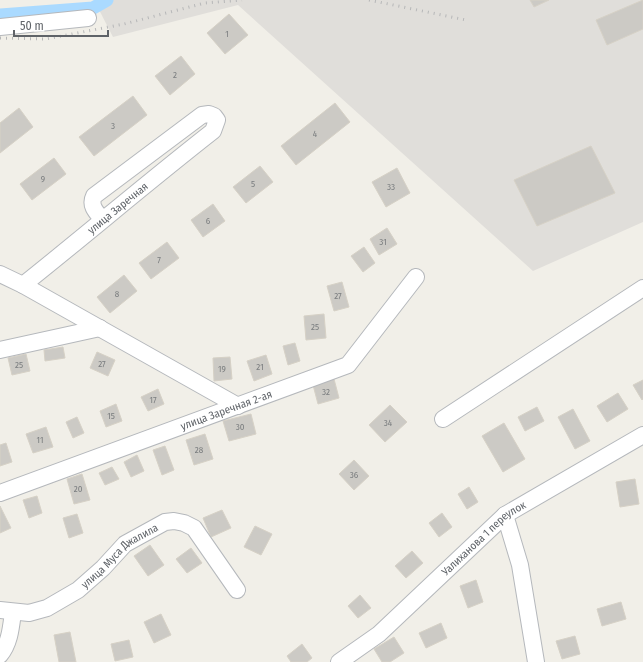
<svg xmlns="http://www.w3.org/2000/svg" width="643" height="662" viewBox="0 0 643 662" font-family="'Fira Sans Condensed',sans-serif">
<style>
.industrial{fill:#e0deda}
.lines{fill:none;stroke-linecap:round;stroke-linejoin:round}
.canal{stroke:#aadaff;stroke-width:13}
.building{fill:#cccac5;stroke:#d6d1c6}
.minor-casing{stroke:#b5b8bc;stroke-width:18}
.minor{stroke:#fff;stroke-width:16}
.rail{stroke:#b6b7b8;stroke-width:3;stroke-dasharray:1 5;stroke-linecap:butt}
.labels{text-anchor:middle;stroke-width:3.5;stroke-linejoin:round;paint-order:stroke}
.number-label{font-size:9px;fill:#7a7d7f}
.street-label{font-size:11px;fill:#5f6368;stroke:#fff}
</style>
<rect width="100%" height="100%" fill="#f1efe8"/>
<polygon class="industrial" points="94,0 643,0 643,222 533,271 238,5 113,37"/>
<g class="lines">
<polyline class="canal" points="0,15 93,8 107,0"/>
</g>
<g class="building">
<polygon points="530,0 549,0 534,7"/>
<polygon points="643,0 643,29 607,45 596,20"/>
<polygon points="229,14 248,35 225,54 207,33"/>
<polygon points="181,56 195,74 170,95 155,76"/>
<polygon points="133,96 147,115 94,156 79,137"/>
<polygon points="335,103 350,122 296,165 281,146"/>
<polygon points="19,108 33,127 0,153 0,123"/>
<polygon points="591,146 615,193 537,226 514,180"/>
<polygon points="54,158 66,174 32,200 20,184"/>
<polygon points="260,166 273,182 246,203 233,187"/>
<polygon points="397,168 410,193 386,207 372,182"/>
<polygon points="213,204 225,221 203,237 191,220"/>
<polygon points="387,228 397,244 379,255 370,239"/>
<polygon points="167,242 179,258 151,279 139,263"/>
<polygon points="364,247 375,263 363,272 351,256"/>
<polygon points="124,275 137,291 110,313 97,297"/>
<polygon points="342,282 349,307 334,311 327,286"/>
<polygon points="324,314 326,338 306,340 304,316"/>
<polygon points="295,343 300,361 288,365 283,346"/>
<polygon points="63,347 65,358 45,361 44,350"/>
<polygon points="97,352 115,360 108,376 90,368"/>
<polygon points="26,354 30,371 12,375 8,358"/>
<polygon points="266,355 272,374 254,381 247,361"/>
<polygon points="230,357 232,379 214,381 213,358"/>
<polygon points="334,379 339,398 318,404 313,385"/>
<polygon points="643,380 643,399 642,400 633,385"/>
<polygon points="158,389 164,404 148,411 141,397"/>
<polygon points="618,393 628,409 607,422 597,406"/>
<polygon points="116,404 122,421 106,427 100,411"/>
<polygon points="390,405 407,422 385,442 369,425"/>
<polygon points="537,407 544,421 525,431 518,417"/>
<polygon points="573,409 590,441 575,449 558,417"/>
<polygon points="251,414 256,434 229,441 223,421"/>
<polygon points="77,417 84,433 73,438 66,422"/>
<polygon points="504,423 525,459 503,472 482,436"/>
<polygon points="46,427 53,447 33,453 26,434"/>
<polygon points="205,434 213,459 194,465 186,440"/>
<polygon points="6,443 12,462 0,466 0,445"/>
<polygon points="165,446 174,470 162,475 153,450"/>
<polygon points="137,455 144,471 131,477 124,462"/>
<polygon points="354,460 369,476 354,490 339,474"/>
<polygon points="112,467 119,479 105,485 99,473"/>
<polygon points="82,474 90,500 74,504 67,479"/>
<polygon points="635,479 639,504 620,507 616,482"/>
<polygon points="469,487 478,502 467,509 458,494"/>
<polygon points="37,496 42,513 29,518 23,500"/>
<polygon points="0,506 11,528 0,533"/>
<polygon points="222,510 231,528 211,537 203,518"/>
<polygon points="442,513 452,527 439,537 429,523"/>
<polygon points="77,514 83,533 69,538 63,518"/>
<polygon points="255,526 272,534 261,555 244,547"/>
<polygon points="150,545 164,565 148,576 134,556"/>
<polygon points="191,548 202,563 187,573 176,559"/>
<polygon points="412,551 423,563 406,578 395,566"/>
<polygon points="476,580 483,602 468,608 460,586"/>
<polygon points="360,595 371,608 358,618 348,606"/>
<polygon points="621,602 626,619 602,626 597,609"/>
<polygon points="161,614 171,635 154,643 144,622"/>
<polygon points="441,623 447,638 426,648 419,633"/>
<polygon points="70,632 76,662 59,662 54,635"/>
<polygon points="575,636 580,654 562,659 556,641"/>
<polygon points="394,637 404,653 390,662 382,662 374,649"/>
<polygon points="129,640 133,657 115,661 111,644"/>
<polygon points="302,644 312,658 307,662 291,662 287,656"/>
</g>
<g class="lines">
<defs>
<g id="minor">
<polyline points="0,27 88,18"/>
<polyline points="0,274 23,285 238,406"/>
<path id="s1" d="M23,285c64,-51 126,-104 190,-154l4,-11 -3,-4 -5,-2 -7,1 -108,81c-5,10 3,17 9,24"/>
<polyline points="0,350 100,328"/>
<polyline points="443,419 643,288"/>
<path id="s2" d="M0,493l348,-128 68,-88"/>
<polyline points="505,515 520,565 536,662"/>
<path id="s3" d="M0,610l29,3 18,-5 31,-18 25,-22 22,-24 40,-22 9,-1 10,2 10,5 43,62"/>
<path d="M0,655c10,-12 11,-28 13,-43"/>
<path id="s4" d="M339,662l40,-28 126,-119 138,-80"/>
</g>
</defs>
<use href="#minor" class="minor-casing"/>
<use href="#minor" class="minor"/>
<g class="rail">
<polyline points="369,0 466,20"/>
<polyline points="0,38 46,39 124,24 205,3 242,0"/>
</g>
</g>
<g class="labels">
<g class="number-label">
<text x="227" y="37">1</text>
<text x="175" y="78">2</text>
<text x="113" y="129">3</text>
<text x="315" y="137">4</text>
<text x="43" y="182">9</text>
<text x="253" y="187">5</text>
<text x="391" y="190">33</text>
<text x="208" y="224">6</text>
<text x="383" y="245">31</text>
<text x="159" y="263">7</text>
<text x="117" y="297">8</text>
<text x="338" y="299">27</text>
<text x="315" y="330">25</text>
<text x="102" y="367">27</text>
<text x="19" y="368">25</text>
<text x="260" y="370">21</text>
<text x="222" y="372">19</text>
<text x="326" y="395">32</text>
<text x="153" y="403">17</text>
<text x="111" y="419">15</text>
<text x="388" y="426">34</text>
<text x="240" y="430">30</text>
<text x="40" y="443">11</text>
<text x="199" y="453">28</text>
<text x="354" y="478">36</text>
<text x="78" y="492">20</text>
</g>
<g class="street-label">
<text dy="4" stroke="none"><textPath href="#s1" startOffset="122">улица Заречная</textPath></text>
<text dy="4" stroke="none"><textPath href="#s2" startOffset="241">улица Заречная 2-ая</textPath></text>
<text dy="4" stroke="none"><textPath href="#s4" startOffset="191">Уалиханова 1 переулок</textPath></text>
<text dy="4" stroke="none"><textPath href="#s3" startOffset="138">улица Муса Джалила</textPath></text>
</g>
</g>
<path d="M14 30v6h94v-6" fill="none" stroke="#5f6368" stroke-width="2"/>
<text x="20" y="30" font-size="12" fill="#5f6368" stroke="#ffffff" stroke-width="3" paint-order="stroke">50 m</text>
</svg>
